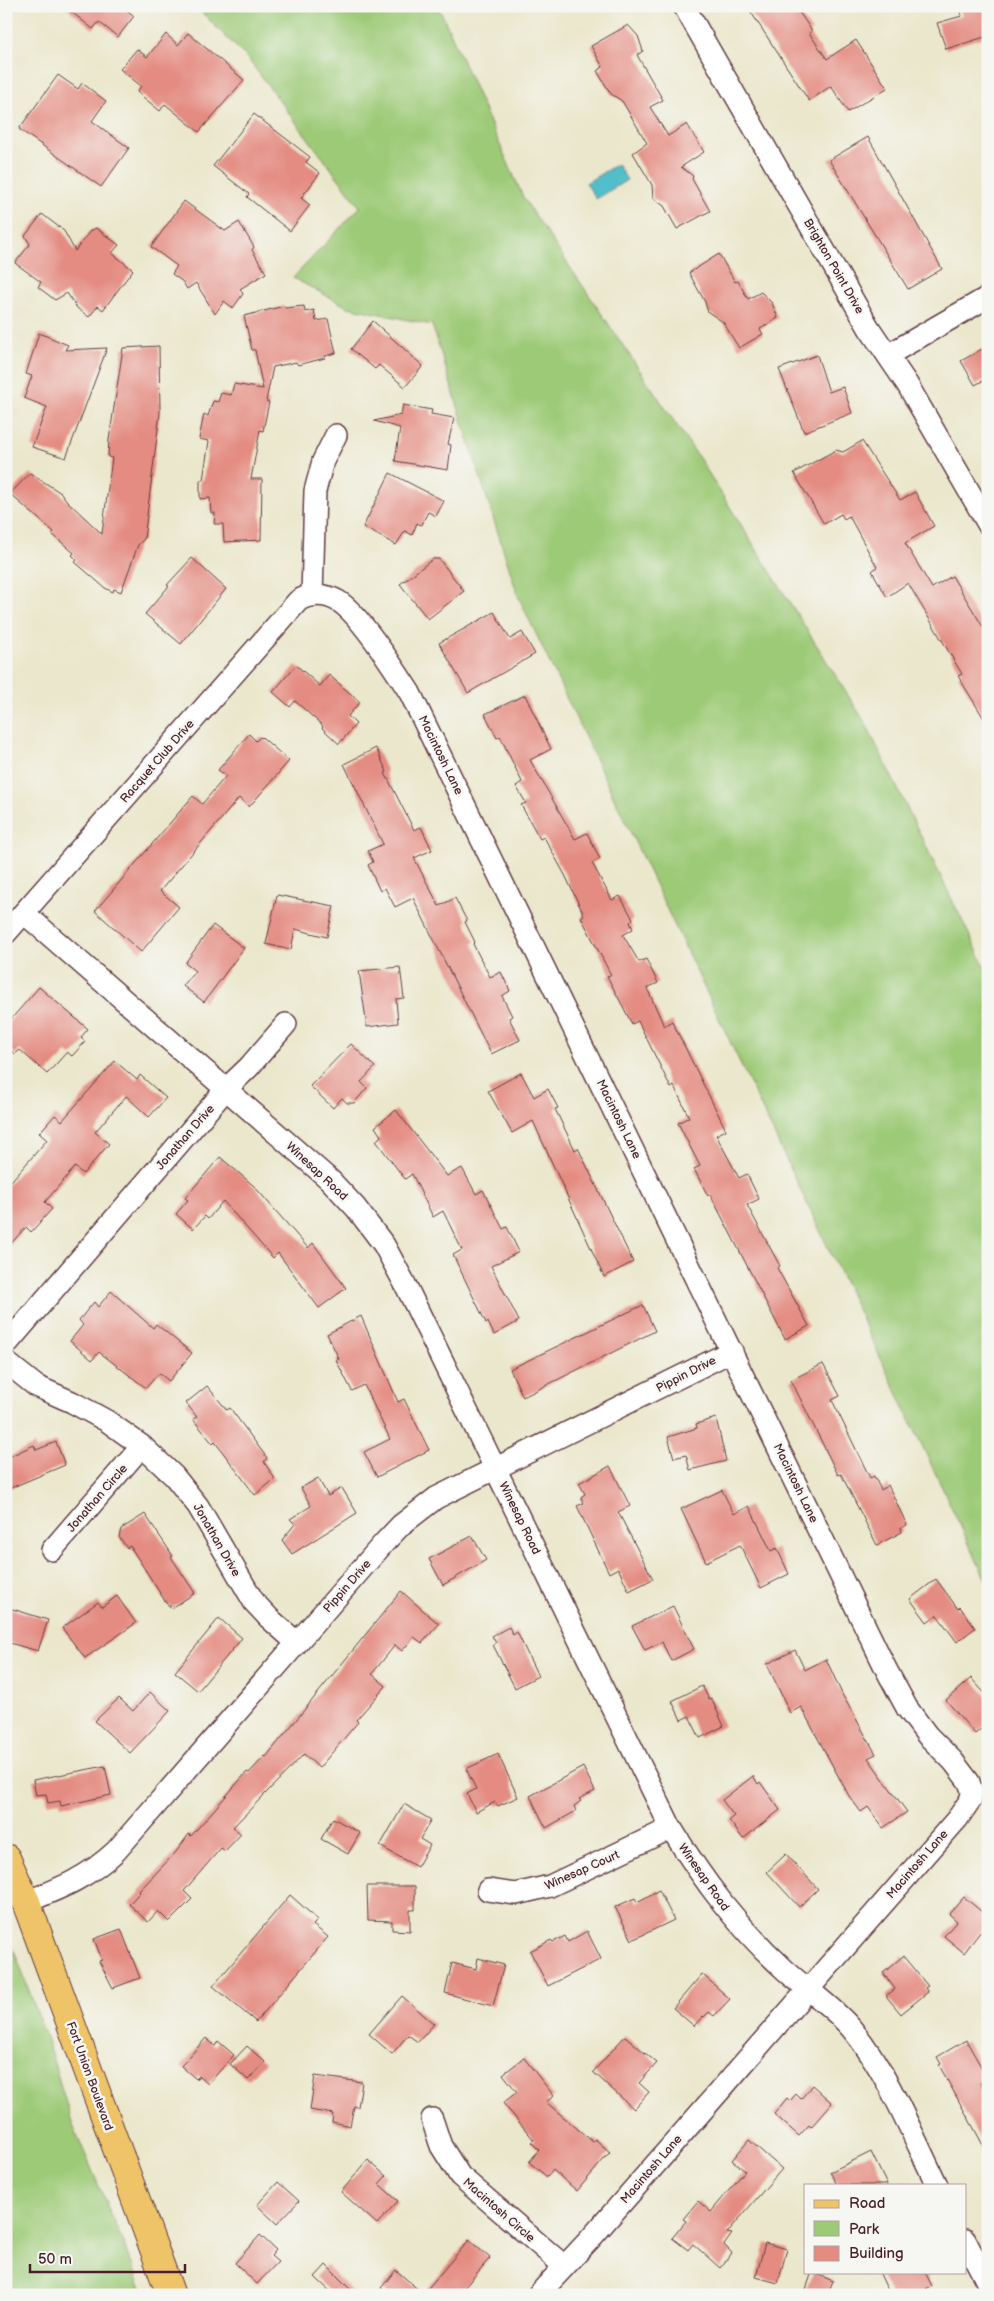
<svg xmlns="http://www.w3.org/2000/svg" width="994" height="2301" viewBox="0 0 994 2301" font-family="'Balsamiq Sans',sans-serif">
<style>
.green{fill:#9dca77;stroke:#747451}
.water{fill:#51bec9;stroke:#4e6e7a}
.building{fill:#e48c82}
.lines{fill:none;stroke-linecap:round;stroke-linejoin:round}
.minor-casing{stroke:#623d43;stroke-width:24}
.major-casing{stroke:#623d43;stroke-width:30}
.minor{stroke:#fff;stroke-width:21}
.major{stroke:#efc469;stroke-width:28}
.labels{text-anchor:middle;stroke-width:5;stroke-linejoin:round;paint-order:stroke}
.street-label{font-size:12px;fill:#4a1f2b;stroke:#f6f6f2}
</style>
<rect width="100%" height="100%" fill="#f6f6f2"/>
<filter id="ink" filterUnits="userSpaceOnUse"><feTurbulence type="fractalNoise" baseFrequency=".02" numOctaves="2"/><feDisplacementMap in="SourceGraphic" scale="10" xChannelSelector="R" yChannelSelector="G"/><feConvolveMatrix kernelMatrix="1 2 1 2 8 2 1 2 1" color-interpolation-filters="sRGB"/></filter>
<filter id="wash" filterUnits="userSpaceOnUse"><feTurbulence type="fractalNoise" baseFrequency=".0096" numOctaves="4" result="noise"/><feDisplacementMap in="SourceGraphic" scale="20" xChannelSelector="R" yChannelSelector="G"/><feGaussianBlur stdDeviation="1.12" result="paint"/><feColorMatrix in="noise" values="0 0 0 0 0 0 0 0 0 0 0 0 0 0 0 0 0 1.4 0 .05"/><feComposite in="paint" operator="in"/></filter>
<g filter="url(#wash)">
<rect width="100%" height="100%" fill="#ebe7cc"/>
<g class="green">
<polygon points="195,6 433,6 441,12 524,199 701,461 866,724 988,973 988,1584 518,596 432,325 348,307 293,278 360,207 248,59"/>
<polygon points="6,1928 47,2040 72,2123 145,2295 6,2295"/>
</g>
<polygon class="water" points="617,164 627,180 596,199 586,183"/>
<g id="blocks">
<g class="building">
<polygon points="64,6 122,6 134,16 118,37 99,22 93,29"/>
<polygon points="747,6 795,6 812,31 809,33 827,59 856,40 887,88 848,112 831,86 809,101"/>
<polygon points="959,6 988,6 988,36 946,49 937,23 962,16"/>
<polygon points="628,25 638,36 643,51 637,55 663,100 650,107 668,136 687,124 704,152 681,167 693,176 692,179 710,211 677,229 664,206 653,198 652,185 633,153 647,143 622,101 611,94 597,71 603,67 591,46"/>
<polygon points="188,33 244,80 199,132 165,104 160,111 137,92 141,86 120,69 137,49 147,57 166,34 178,45"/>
<polygon points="58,75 78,89 82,83 106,101 92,121 129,148 101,187 19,129"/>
<polygon points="254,114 310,157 306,162 320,173 301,198 310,205 290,231 247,197 249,194 213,166"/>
<polygon points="868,137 942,269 908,289 829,160"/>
<polygon points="184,201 225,231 239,222 254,247 252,250 266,273 240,289 243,294 233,308 224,301 215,314 196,283 187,289 183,282 172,274 177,266 151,247"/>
<polygon points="42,214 64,231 75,251 90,231 96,228 119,245 112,253 133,270 103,310 98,306 89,317 77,308 67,293 55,300 38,287 41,282 15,263 30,244 25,236"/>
<polygon points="719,254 735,282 738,281 748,299 761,292 772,303 778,318 760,329 763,334 739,348 723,322 708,312 705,302 689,273"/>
<polygon points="284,306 285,308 304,306 305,312 314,310 316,321 328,319 336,353 325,356 325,358 298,365 296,362 273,367 266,401 269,402 263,431 260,430 251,479 262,479 261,540 224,542 223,524 214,524 215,513 211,513 210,498 200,499 200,480 203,480 209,441 199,439 204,414 208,416 213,401 218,402 221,393 231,395 234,384 263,389 255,350 252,350 244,316"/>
<polygon points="373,321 423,366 405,387 379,365 375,369 351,349"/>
<polygon points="39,333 68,345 65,350 107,348 66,458 32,447 47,407 24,398 32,376 26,374"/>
<polygon points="159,346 160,413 144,539 138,545 121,592 114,589 113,592 105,588 75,562 77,560 72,555 74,553 52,534 54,532 10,494 30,473 61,493 67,501 102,534 112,458 108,457 109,440 123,348"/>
<polygon points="982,349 988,359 988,378 975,385 961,361"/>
<polygon points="817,355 829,392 843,387 852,413 804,432 779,369"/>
<polygon points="403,405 432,410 431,414 454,418 448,444 451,445 448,470 395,461 400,428 374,421 401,415"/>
<polygon points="862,441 900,500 915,492 934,526 905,543 932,588 952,576 988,635 988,725 958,676 962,674 908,583 887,597 872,571 877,567 849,516 844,519 841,514 824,524 794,473 836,450 843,452"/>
<polygon points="390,473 444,501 436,516 428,512 421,525 417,523 412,535 405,531 396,545 363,527"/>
<polygon points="192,558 226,589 181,644 145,614 169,586 167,585"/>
<polygon points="433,559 439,559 464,591 428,619 400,584"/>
<polygon points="494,612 510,639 522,632 535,654 468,693 439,643"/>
<polygon points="296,665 320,686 329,675 360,702 348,716 356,724 339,744 322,728 323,726 295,701 290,707 273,692"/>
<polygon points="525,695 551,749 530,760 575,839 587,833 600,859 592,863 612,900 620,896 633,919 630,922 633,929 623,935 639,962 646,959 658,983 647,988 664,1026 672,1021 726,1130 716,1135 739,1178 747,1174 759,1199 747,1205 780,1266 777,1268 809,1326 785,1339 710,1194 708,1196 694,1169 700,1166 678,1123 689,1117 674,1086 671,1088 638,1021 632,1024 607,976 611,975 581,917 584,915 565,875 544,837 540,839 521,805 526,803 516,786 522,782 500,736 497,738 485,714"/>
<polygon points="249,734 256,741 260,737 263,738 289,761 249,807 239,798 160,891 179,907 141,952 95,911 193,796 202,804 226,776 218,770"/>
<polygon points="376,748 387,772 385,773 414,830 421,827 432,850 414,858 439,906 455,898 467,921 465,922 475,942 473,944 490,977 501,972 510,991 502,996 512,1016 509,1018 520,1040 491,1054 413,898 395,907 385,888 380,891 368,865 373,862 368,851 383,844 344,764"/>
<polygon points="277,895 334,906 327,937 295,929 291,950 266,944"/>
<polygon points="213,925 244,948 204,1002 183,986 195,971 185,963"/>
<polygon points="400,967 404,998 396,999 398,1023 367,1027 359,971"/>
<polygon points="39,987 88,1029 81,1037 85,1042 72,1056 67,1052 47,1074 20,1050 15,1054 6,1046 6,1025"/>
<polygon points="351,1044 375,1067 361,1082 367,1088 354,1103 347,1103 342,1098 333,1108 310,1086"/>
<polygon points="115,1061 137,1080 140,1075 166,1098 149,1117 126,1096 95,1132 109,1144 83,1174 75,1167 45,1202 52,1209 31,1232 26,1227 6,1249 6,1187 47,1140 39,1133 55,1115 62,1121"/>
<polygon points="521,1073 534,1097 548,1089 558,1108 555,1109 575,1150 578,1148 633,1262 604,1277 533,1121 512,1133 488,1091"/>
<polygon points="396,1110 447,1176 462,1168 476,1194 483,1190 503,1229 507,1227 519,1252 491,1266 519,1321 494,1335 488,1322 486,1323 453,1255 462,1250 443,1211 433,1217 412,1174 405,1179 376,1141 381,1136 375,1127"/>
<polygon points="220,1157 254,1186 308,1248 313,1243 346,1288 319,1308 278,1253 273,1258 223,1201 208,1219 205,1216 193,1229 176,1214 188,1200 185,1198"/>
<polygon points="111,1291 153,1328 156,1324 192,1353 169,1381 159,1373 146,1388 99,1352 92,1360 70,1341 83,1325 79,1320 94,1302 98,1307"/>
<polygon points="643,1305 655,1331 523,1397 510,1369"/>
<polygon points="361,1316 398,1402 404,1399 429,1450 377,1477 364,1452 390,1439 364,1385 352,1391 336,1360 339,1359 327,1334"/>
<polygon points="823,1364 840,1396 832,1400 870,1478 874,1476 881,1490 888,1485 907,1525 901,1528 902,1532 877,1545 841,1474 838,1475 791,1380"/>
<polygon points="207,1386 227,1410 230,1408 267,1458 264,1462 275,1479 255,1495 215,1442 213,1444 193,1419 197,1417 186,1403"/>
<polygon points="716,1418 726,1461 690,1470 686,1455 674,1458 668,1437 697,1428 696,1424"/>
<polygon points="56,1442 65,1465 6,1490 6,1458 34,1445 36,1450"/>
<polygon points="610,1466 630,1506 618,1512 653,1579 629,1591 618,1568 609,1573 577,1506 584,1503 581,1497 585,1494 579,1483"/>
<polygon points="318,1478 328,1496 342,1488 357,1513 292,1554 282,1540 295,1524 290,1519 311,1506 301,1488"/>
<polygon points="722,1490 734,1514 749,1506 771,1551 777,1548 789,1574 761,1588 740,1545 706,1562 681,1509"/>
<polygon points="145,1514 173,1556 171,1557 195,1593 172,1608 167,1604 130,1546 127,1548 119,1537 121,1529"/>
<polygon points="472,1536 486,1560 443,1585 429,1559"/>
<polygon points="936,1579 958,1609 960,1607 975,1628 957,1642 937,1615 927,1622 910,1599"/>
<polygon points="401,1591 439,1624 422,1643 414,1637 402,1651 395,1645 372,1674 386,1686 356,1720 358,1722 319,1768 304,1754 233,1827 241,1834 225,1851 221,1848 184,1891 192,1899 169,1922 158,1911 148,1922 129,1904 140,1892 139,1891 176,1852 189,1834 191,1836 247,1772 249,1773 265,1756 266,1757"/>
<polygon points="117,1596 136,1623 85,1658 62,1628 98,1602 102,1607"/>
<polygon points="673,1606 694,1649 671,1661 662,1642 645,1650 632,1626"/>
<polygon points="6,1607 48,1620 38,1651 6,1642"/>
<polygon points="219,1618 242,1638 198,1691 175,1672"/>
<polygon points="509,1627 513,1635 517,1632 538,1676 515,1688 493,1645 496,1643 492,1636"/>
<polygon points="795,1650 805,1670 826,1659 843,1696 876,1754 868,1758 907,1812 883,1828 868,1807 861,1812 849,1796 801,1707 790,1713 767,1664"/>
<polygon points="971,1678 988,1697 988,1723 975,1734 946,1700"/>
<polygon points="702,1686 709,1699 711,1698 724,1726 700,1738 689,1716 681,1720 672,1701"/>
<polygon points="150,1692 170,1711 130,1753 95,1721 119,1698 133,1711"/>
<polygon points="498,1754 518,1797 498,1806 495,1802 476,1812 467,1794 476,1789 466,1769"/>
<polygon points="105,1766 111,1795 61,1806 60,1801 48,1803 46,1794 36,1795 33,1780"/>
<polygon points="583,1767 595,1791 579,1799 581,1801 574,1806 576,1811 546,1828 530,1796"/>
<polygon points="753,1776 758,1784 760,1782 780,1810 743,1839 729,1820 734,1816 722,1800"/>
<polygon points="404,1804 431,1820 420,1839 430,1845 417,1867 380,1846"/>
<polygon points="333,1818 360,1833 348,1854 321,1839"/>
<polygon points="786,1854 818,1889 799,1907 767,1872"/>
<polygon points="367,1886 415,1886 415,1910 410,1910 410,1931 392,1930 392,1921 368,1920"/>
<polygon points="659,1890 674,1920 632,1940 615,1907 635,1898 637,1902"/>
<polygon points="290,1895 318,1920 313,1925 328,1937 256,2022 213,1986"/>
<polygon points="964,1897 988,1917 988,1922 964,1953 944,1936 957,1921 949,1914"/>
<polygon points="121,1929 140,1978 113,1988 99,1961 102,1960 94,1939"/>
<polygon points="587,1931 601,1959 548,1986 530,1951 551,1940 553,1942 565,1936 568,1942"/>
<polygon points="903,1956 928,1986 925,1988 928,1992 901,2014 886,1996 895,1989 883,1973"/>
<polygon points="478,1958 504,1965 493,2006 445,1993 452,1963 476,1969"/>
<polygon points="702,1974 730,1999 714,2016 709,2012 704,2017 703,2016 694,2026 673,2008"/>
<polygon points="402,1996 434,2024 418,2042 408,2035 392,2054 369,2034"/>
<polygon points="625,2036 657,2063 639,2083 649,2092 634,2109 593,2072"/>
<polygon points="206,2038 215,2046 218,2041 234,2055 208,2084 199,2076 196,2079 181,2066"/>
<polygon points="966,2040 988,2079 980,2083 988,2098 988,2154 939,2065 941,2064 937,2057"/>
<polygon points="247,2046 265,2062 248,2080 230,2064"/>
<polygon points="524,2058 554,2096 546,2102 593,2142 595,2139 610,2152 577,2191 553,2170 547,2177 529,2162 539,2150 531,2142 534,2140 503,2103 517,2092 503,2074"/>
<polygon points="315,2076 362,2082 358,2107 354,2106 350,2126 332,2122 333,2114 310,2110"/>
<polygon points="812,2085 832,2103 811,2127 809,2125 799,2136 774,2114 787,2098 790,2101 796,2094 801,2099"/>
<polygon points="749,2140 782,2169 727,2233 732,2234 724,2245 732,2253 720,2268 693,2244 688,2250 672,2238 686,2221 683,2219 698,2201 711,2212 745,2171 732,2160"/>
<polygon points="871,2152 887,2185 837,2185 830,2172"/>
<polygon points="368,2160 386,2176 379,2184 398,2201 377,2224 341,2192"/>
<polygon points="278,2182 299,2201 277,2224 257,2205"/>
<polygon points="260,2235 276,2250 271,2256 278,2262 257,2284 235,2263"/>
<polygon points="469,2240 490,2258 458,2295 389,2295 381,2288 396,2270 423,2294"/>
<polygon points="765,2243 787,2249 778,2283 756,2277"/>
<polygon points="326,2265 356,2295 334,2295 315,2277"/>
<polygon points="812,2272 833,2281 827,2295 804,2295"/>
<polygon points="879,2272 925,2272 932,2286 926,2289 929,2295 890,2295"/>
</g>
</g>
</g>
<g filter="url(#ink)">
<use href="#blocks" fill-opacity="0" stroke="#623d43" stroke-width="1"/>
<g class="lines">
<defs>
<g id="minor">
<polyline points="684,6 869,328 907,384 988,524"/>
<polyline points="888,355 988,297"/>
<polyline points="312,596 315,491 323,461 336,435"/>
<path d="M24,913l306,267 26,28 28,37 21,39 266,544c33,54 67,99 114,142 22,20 47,36 66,58 35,41 62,108 86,157"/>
<path d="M6,933l292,-332c12,-8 28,-7 40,0 21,12 58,70 72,92l477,978 20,37 20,27 26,26 16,21 3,9 -1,8 -13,19 -367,420 -53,57"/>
<polyline points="6,1345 226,1089 249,1067 286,1024"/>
<polyline points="6,1362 36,1386 72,1402 107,1421 142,1446 174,1476 198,1506 254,1602 269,1618 297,1643"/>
<polyline points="52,1550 142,1446"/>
<polyline points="488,1890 516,1894 550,1886 671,1828"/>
<path d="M26,1902c35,-14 61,-24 90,-51l267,-307 18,-19 35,-27 296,-147"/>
<polyline points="432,2119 441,2146 460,2176 564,2266"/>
<polyline points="965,2240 988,2284"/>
</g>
<polyline id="major" points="6,1858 26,1902 171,2295"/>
</defs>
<use href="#minor" class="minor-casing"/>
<use href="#major" class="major-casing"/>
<use href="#minor" class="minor"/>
<use href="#major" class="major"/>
</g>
</g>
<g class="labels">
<g class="street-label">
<text transform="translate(834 266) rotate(60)" y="4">Brighton Point Drive</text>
<text transform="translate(441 755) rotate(64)" y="4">Macintosh Lane</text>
<text transform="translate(157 761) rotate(-49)" y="4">Racquet Club Drive</text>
<text transform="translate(619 1119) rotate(64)" y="4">Macintosh Lane</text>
<text transform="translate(185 1137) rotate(-49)" y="4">Jonathan Drive</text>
<text transform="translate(317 1171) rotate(43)" y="4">Winesap Road</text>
<text transform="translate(686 1374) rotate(-27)" y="4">Pippin Drive</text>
<text transform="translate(796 1483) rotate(64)" y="4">Macintosh Lane</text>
<text transform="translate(97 1498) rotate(-49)" y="4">Jonathan Circle</text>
<text transform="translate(520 1518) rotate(64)" y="4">Winesap Road</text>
<text transform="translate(217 1540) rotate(60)" y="4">Jonathan Drive</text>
<text transform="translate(347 1586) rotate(-49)" y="4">Pippin Drive</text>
<text transform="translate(917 1864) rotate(-49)" y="4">Macintosh Lane</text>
<text transform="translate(582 1870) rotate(-24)" y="4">Winesap Court</text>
<text transform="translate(704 1877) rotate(55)" y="4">Winesap Road</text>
<text transform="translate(90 2076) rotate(70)" y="4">Fort Union Boulevard</text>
<text transform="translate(651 2169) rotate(-49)" y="4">Macintosh Lane</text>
<text transform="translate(499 2210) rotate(41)" y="4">Macintosh Circle</text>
</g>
</g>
<rect width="994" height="2301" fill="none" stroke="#f6f6f2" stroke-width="25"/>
<rect x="804" y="2184" width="162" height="90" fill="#f6f6f2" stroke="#b1a0a2"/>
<rect x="814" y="2200" width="25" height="8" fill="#efc469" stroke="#b1a0a2"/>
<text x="849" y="2208" font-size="15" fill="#4a1f2b">Road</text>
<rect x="814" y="2221" width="25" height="15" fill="#9dca77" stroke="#b1a0a2"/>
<text x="849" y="2234" font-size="15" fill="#4a1f2b">Park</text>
<rect x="814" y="2246" width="25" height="15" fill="#e48c82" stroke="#b1a0a2"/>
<text x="849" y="2258" font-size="15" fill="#4a1f2b">Building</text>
<path d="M30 2264v8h155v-8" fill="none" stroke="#4a1f2b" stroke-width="2.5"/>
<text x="38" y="2264" font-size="15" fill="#4a1f2b" stroke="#f6f6f2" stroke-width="4" paint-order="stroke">50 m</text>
</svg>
